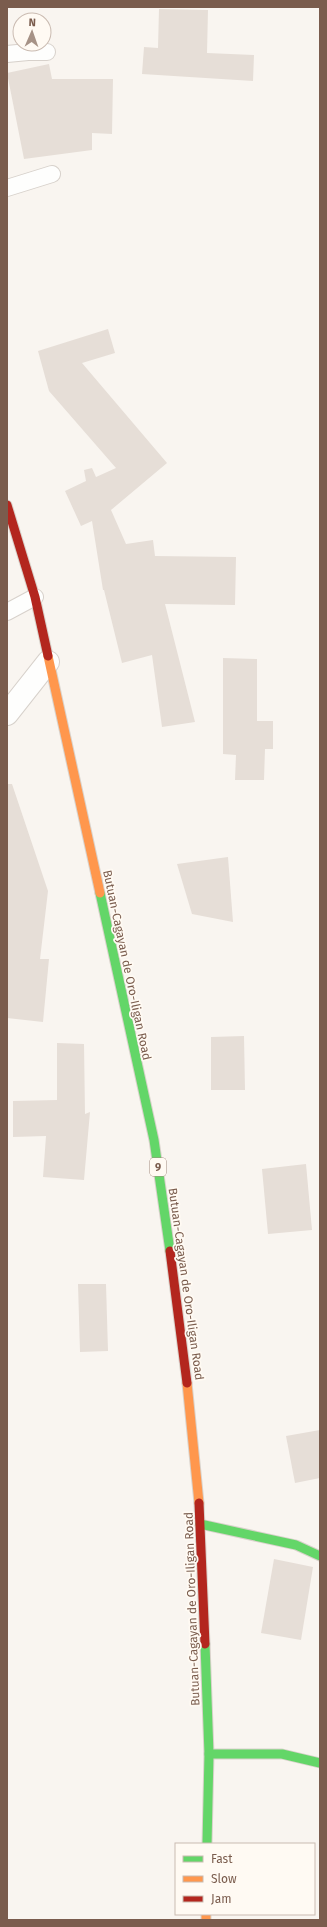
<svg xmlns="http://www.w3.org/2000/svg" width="327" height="1927" viewBox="0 0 327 1927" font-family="'Fira Sans',sans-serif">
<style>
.building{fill:#e6ded7}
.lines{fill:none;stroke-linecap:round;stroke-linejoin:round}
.lane-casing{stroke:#d7d1cb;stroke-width:18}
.street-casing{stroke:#d7d1cb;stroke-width:24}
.fast-casing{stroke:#d9d2cb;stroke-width:11}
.slow-casing{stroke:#d9d2cb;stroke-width:11}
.jam-casing{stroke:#d9d2cb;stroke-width:11}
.lane{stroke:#fefefd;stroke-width:16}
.street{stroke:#fefefd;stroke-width:22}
.fast{stroke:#63d668;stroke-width:9}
.slow{stroke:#ff974d;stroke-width:9}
.jam{stroke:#b3261e;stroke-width:9}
.labels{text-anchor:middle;stroke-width:3.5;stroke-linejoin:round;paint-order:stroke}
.shield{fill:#fffaf3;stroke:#a28b7f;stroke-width:1}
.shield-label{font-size:11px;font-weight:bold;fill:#7a5c4d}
.street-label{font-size:12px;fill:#7a5c4d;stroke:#fffaf3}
</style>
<rect width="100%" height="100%" fill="#f9f5f0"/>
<g class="building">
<polygon points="159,9 208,10 207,53 254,55 253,81 142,74 144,47 158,48"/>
<polygon points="49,64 52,79 113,79 112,134 92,133 92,150 24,159 7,73"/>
<polygon points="108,329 115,353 82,363 167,463 111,510 126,544 153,540 155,556 236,557 235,605 165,604 195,722 162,727 152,655 122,663 104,590 103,590 92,521 81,526 65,491 86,481 84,470 92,468 96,477 116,468 49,391 38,351"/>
<polygon points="223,658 257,659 257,721 273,721 273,749 265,749 264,780 235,780 236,755 223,754"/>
<polygon points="7,784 12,784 48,891 40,959 49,959 43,1022 7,1018"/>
<polygon points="228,857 233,922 192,914 177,864"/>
<polygon points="244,1036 245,1090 211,1090 211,1037"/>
<polygon points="57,1043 84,1044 85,1114 90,1112 84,1180 43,1177 46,1136 13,1137 13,1101 57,1100"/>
<polygon points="306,1164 312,1230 268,1234 262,1169"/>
<polygon points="78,1284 106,1284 108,1351 80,1352"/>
<polygon points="320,1430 320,1478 295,1483 286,1436"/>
<polygon points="274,1559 313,1567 301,1640 261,1633"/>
</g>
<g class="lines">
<defs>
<g id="lane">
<polyline points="7,54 28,52 47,52"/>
<polyline points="7,188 52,174"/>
<polyline points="7,612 35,597"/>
</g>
<polyline id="street" points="7,714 48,662"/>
<g id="fast">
<polyline points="100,893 154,1140 170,1251"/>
<polyline points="200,1524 296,1545 320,1556"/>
<polyline points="205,1644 209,1754 207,1844"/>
<polyline points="209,1754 282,1754 320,1763"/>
</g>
<g id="slow">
<polyline points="48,656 100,893"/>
<polyline points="187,1383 199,1503"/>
<polyline points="206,1914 206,1920"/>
</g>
<g id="jam">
<polyline points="7,505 35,597 48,656"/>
<polyline points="170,1251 187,1383"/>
<polyline points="199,1503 205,1644"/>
</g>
</defs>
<use href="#lane" class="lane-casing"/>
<use href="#street" class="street-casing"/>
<use href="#fast" class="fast-casing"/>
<use href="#slow" class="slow-casing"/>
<use href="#jam" class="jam-casing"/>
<use href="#lane" class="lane"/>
<use href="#street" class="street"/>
<use href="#fast" class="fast"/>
<use href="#slow" class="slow"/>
<use href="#jam" class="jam"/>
</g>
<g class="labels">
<rect class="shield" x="150" y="1158" width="16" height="18" rx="3"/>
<g class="shield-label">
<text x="158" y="1171">9</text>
</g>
<g class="street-label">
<text transform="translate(127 965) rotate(78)" y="4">Butuan-Cagayan de Oro-Iligan Road</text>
<text transform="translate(186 1284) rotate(82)" y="4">Butuan-Cagayan de Oro-Iligan Road</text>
<text transform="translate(192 1609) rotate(-92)" y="4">Butuan-Cagayan de Oro-Iligan Road</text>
</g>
</g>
<rect width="327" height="1927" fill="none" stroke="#7a5c4d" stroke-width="16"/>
<rect x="175" y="1843" width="140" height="72" fill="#fffaf3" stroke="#cabbb1"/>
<rect x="183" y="1856" width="20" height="6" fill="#63d668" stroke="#cabbb1"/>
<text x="211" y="1863" font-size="12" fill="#7a5c4d">Fast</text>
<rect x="183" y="1876" width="20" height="6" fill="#ff974d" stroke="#cabbb1"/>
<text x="211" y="1883" font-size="12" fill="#7a5c4d">Slow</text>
<rect x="183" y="1896" width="20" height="6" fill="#b3261e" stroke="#cabbb1"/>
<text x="211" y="1903" font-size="12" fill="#7a5c4d">Jam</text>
<g transform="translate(32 32) rotate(2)"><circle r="19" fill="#fffaf3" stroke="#cabbb1"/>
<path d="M0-3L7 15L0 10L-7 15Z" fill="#a69286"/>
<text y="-6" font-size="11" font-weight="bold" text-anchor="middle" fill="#7a5c4d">N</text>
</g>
</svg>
